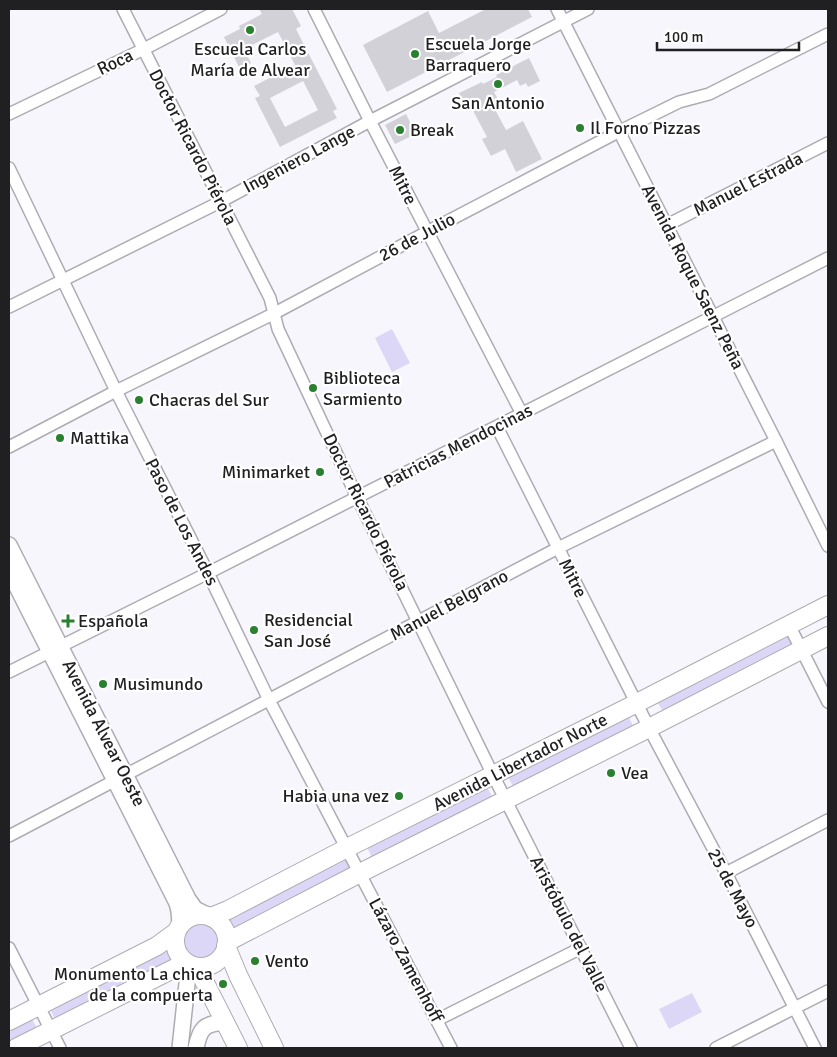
<svg xmlns="http://www.w3.org/2000/svg" width="837" height="1057" viewBox="0 0 837 1057" font-family="Signika,sans-serif">
<style>
.green{fill:#ddd7f7}
.building{fill:#d2d1d8;fill-rule:evenodd}
.lines{fill:none;stroke-linecap:round;stroke-linejoin:round}
.minor-casing{stroke:#aeacb3;stroke-width:14}
.secondary-casing{stroke:#aeacb3;stroke-width:18}
.trunk-casing{stroke:#aeacb3;stroke-width:20}
.minor{stroke:#fff;stroke-width:11}
.secondary{stroke:#fff;stroke-width:15}
.trunk{stroke:#fff;stroke-width:18}
.poi-dot{fill:#29812f;stroke:#fff;stroke-width:2}
.labels{text-anchor:middle;stroke-width:4.5;stroke-linejoin:round;paint-order:stroke}
.poi-label{font-size:18px;fill:#201f22;stroke:#fff;text-anchor:start}
.street-label{font-size:18px;fill:#201f22;stroke:#fff}
</style>
<rect width="100%" height="100%" fill="#f7f6fd"/>
<g class="green">
<polygon points="392,329 410,363 392,372 375,338"/>
<polygon points="787,634 793,647 664,713 656,700"/>
<polygon points="628,715 634,728 515,790 508,777"/>
<polygon points="486,785 493,798 373,860 367,847"/>
<polygon points="347,856 353,868 234,930 228,917"/>
<circle cx="201" cy="941" r="20"/>
<polygon points="169,947 176,959 56,1021 50,1009"/>
<polygon points="692,993 702,1012 669,1029 659,1009"/>
<polygon points="31,1017 38,1030 9,1045 9,1029"/>
</g>
<g class="building">
<path d="M259,9h33l9,17 -5,3 41,80 -4,2 4,7 -57,29 -25,-49 5,-2 -6,-10 41,-21 -17,-33 -34,17 7,14 -11,6 -16,-32 16,-8 -1,-3 23,-12zM303,81l15,29 -33,17 -15,-29z"/>
<polygon points="486,9 528,9 532,17 387,92 363,45 428,11 439,33"/>
<polygon points="529,58 540,81 528,87 526,83 520,86 517,80 494,92 498,99 491,102 506,130 523,121 542,159 516,172 505,149 491,156 482,139 487,137 470,105 466,107 459,93 482,82 483,84 497,77 496,75"/>
<polygon points="406,114 416,134 395,144 385,125"/>
</g>
<g class="lines">
<defs>
<g id="minor">
<polyline points="123,9 270,298 278,329 357,497 493,775 631,1048"/>
<polyline points="314,9 370,121 522,414"/>
<polyline points="557,9 776,441 828,546"/>
<polyline points="9,114 144,49 221,9"/>
<polyline points="9,168 116,391 208,573 269,700 451,1048"/>
<polyline points="667,225 828,143"/>
<polyline points="9,307 220,202 370,121 588,9"/>
<polyline points="497,427 649,728 726,873 815,1048"/>
<polyline points="9,447 116,391 273,314 427,232 620,131 679,102 709,94 828,34"/>
<polyline points="789,625 828,702"/>
<polyline points="9,672 208,573 828,258"/>
<polyline points="9,836 558,548 776,441"/>
<polyline points="726,873 828,820"/>
<polyline points="9,948 60,1048"/>
<polyline points="437,1020 581,948"/>
<polyline points="716,1048 828,991"/>
</g>
<g id="secondary">
<polyline points="9,545 188,899 195,909 207,915"/>
<polyline points="9,571 177,903 179,911 180,924"/>
<polyline points="180,1048 189,965"/>
<path d="M196,1048c4,-20 8,-24 28,-26"/>
</g>
<g id="trunk">
<circle cx="201" cy="941" r="26"/>
<polyline points="211,917 228,910 347,848 637,703 828,605"/>
<polyline points="227,942 360,873 649,728 828,636"/>
<polyline points="226,946 238,975 274,1048"/>
<polyline points="197,967 238,1048"/>
<polyline points="9,1021 157,946 176,932"/>
<polyline points="16,1048 185,963"/>
</g>
</defs>
<use href="#minor" class="minor-casing"/>
<use href="#secondary" class="secondary-casing"/>
<use href="#trunk" class="trunk-casing"/>
<use href="#minor" class="minor"/>
<use href="#secondary" class="secondary"/>
<use href="#trunk" class="trunk"/>
</g>
<g class="poi-dot">
<circle cx="250" cy="30" r="5"/>
<circle cx="415" cy="54" r="5"/>
<circle cx="498" cy="84" r="5"/>
<circle cx="580" cy="128" r="5"/>
<circle cx="400" cy="130" r="5"/>
<circle cx="313" cy="388" r="5"/>
<circle cx="139" cy="400" r="5"/>
<circle cx="60" cy="438" r="5"/>
<circle cx="320" cy="472" r="5"/>
<path d="M65.5 613.5h5v5h5v5h-5v5h-5v-5h-5v-5h5z"/>
<circle cx="254" cy="630" r="5"/>
<circle cx="103" cy="684" r="5"/>
<circle cx="611" cy="773" r="5"/>
<circle cx="399" cy="796" r="5"/>
<circle cx="255" cy="961" r="5"/>
<circle cx="223" cy="984" r="5"/>
</g>
<g class="labels">
<g class="poi-label">
<text x="425" y="50">Escuela Jorge<tspan x="425" dy="21">Barraquero</tspan></text>
<text x="250" y="55" text-anchor="middle">Escuela Carlos<tspan x="250" dy="21">María de Alvear</tspan></text>
<text x="498" y="109" text-anchor="middle">San Antonio</text>
<text x="590" y="134">Il Forno Pizzas</text>
<text x="410" y="136">Break</text>
<text x="323" y="384">Biblioteca<tspan x="323" dy="21">Sarmiento</tspan></text>
<text x="149" y="406">Chacras del Sur</text>
<text x="70" y="444">Mattika</text>
<text x="310" y="478" text-anchor="end">Minimarket</text>
<text x="264" y="626">Residencial<tspan x="264" dy="21">San José</tspan></text>
<text x="78" y="627">Española</text>
<text x="113" y="690">Musimundo</text>
<text x="621" y="779">Vea</text>
<text x="389" y="802" text-anchor="end">Habia una vez</text>
<text x="265" y="967">Vento</text>
<text x="213" y="980" text-anchor="end">Monumento La chica<tspan x="213" dy="21">de la compuerta</tspan></text>
</g>
<g class="street-label">
<text transform="translate(115 62) rotate(-26)" y="6">Roca</text>
<text transform="translate(193 147) rotate(63)" y="6">Doctor Ricardo Piérola</text>
<text transform="translate(299 159) rotate(-28)" y="6">Ingeniero Lange</text>
<text transform="translate(748 184) rotate(-27)" y="6">Manuel Estrada</text>
<text transform="translate(403 185) rotate(63)" y="6">Mitre</text>
<text transform="translate(417 237) rotate(-28)" y="6">26 de Julio</text>
<text transform="translate(693 277) rotate(63)" y="6">Avenida Roque Saenz Peña</text>
<text transform="translate(458 446) rotate(-27)" y="6">Patricias Mendocinas</text>
<text transform="translate(366 512) rotate(64)" y="6">Doctor Ricardo Piérola</text>
<text transform="translate(182 522) rotate(63)" y="6">Paso de Los Andes</text>
<text transform="translate(573 578) rotate(63)" y="6">Mitre</text>
<text transform="translate(449 605) rotate(-28)" y="6">Manuel Belgrano</text>
<text transform="translate(104 733) rotate(63)" y="6">Avenida Alvear Oeste</text>
<text transform="translate(520 762) rotate(-27)" y="6">Avenida Libertador Norte</text>
<text transform="translate(733 888) rotate(62)" y="6">25 de Mayo</text>
<text transform="translate(569 924) rotate(63)" y="6">Aristóbulo del Valle</text>
<text transform="translate(406 960) rotate(62)" y="6">Lázaro Zamenhoff</text>
</g>
</g>
<rect width="837" height="1057" fill="none" stroke="#201f22" stroke-width="20"/>
<path d="M657 42v8h142v-8" fill="none" stroke="#201f22" stroke-width="2.5"/>
<text x="664" y="42" font-size="15" fill="#201f22" stroke="#ffffff" stroke-width="4" paint-order="stroke">100 m</text>
</svg>
